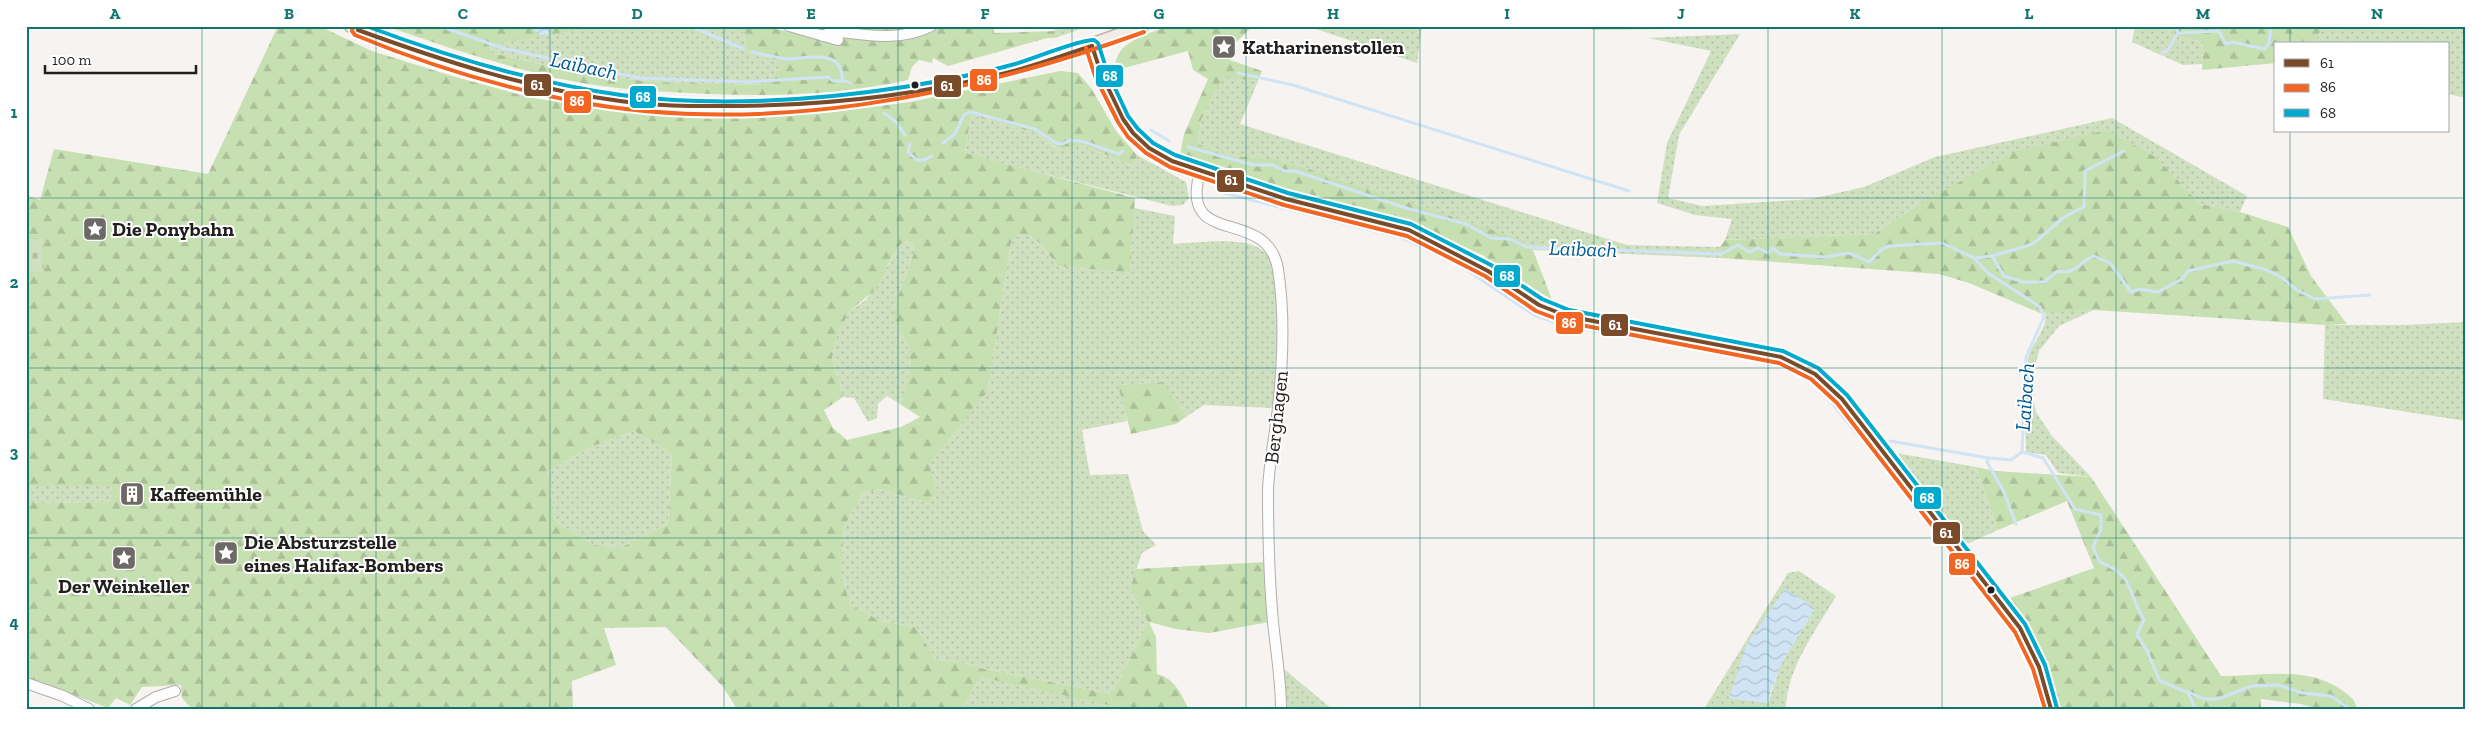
<svg xmlns="http://www.w3.org/2000/svg" width="2492" height="735" viewBox="0 0 2492 735" font-family="'Zilla Slab',serif">
<style>
.grass{fill:url(#grass-dots);fill-rule:evenodd}
.forest{fill:url(#forest-firs);fill-rule:evenodd}
.cemetery{fill:url(#cemetery-stones)}
.water{fill:url(#water-waves)}
.lines{fill:none;stroke-linecap:round;stroke-linejoin:round}
.stream{stroke:#d1e4f6;stroke-width:3}
.minor-casing{stroke:#b1aeac;stroke-width:12}
.major-casing{stroke:#bcb3a7;stroke-width:15}
.minor{stroke:#fefdfd;stroke-width:10}
.major{stroke:#f2ede8;stroke-width:12}
.bus-1-casing{stroke:#fff;stroke-width:8}
.bus-2-casing{stroke:#fff;stroke-width:8}
.bus-3-casing{stroke:#fff;stroke-width:8}
.bus-1{stroke:#7a4b2a;stroke-width:4}
.bus-2{stroke:#f26522;stroke-width:4}
.bus-3{stroke:#00a9ce;stroke-width:4}
.grid{fill:none;stroke:#0f766e;stroke-width:1;stroke-opacity:0.55}
.bus-dot{fill:#211f1d;stroke:#fff;stroke-width:2}
.labels{text-anchor:middle;stroke-width:4;stroke-linejoin:round;paint-order:stroke}
.poi-label{font-size:20px;font-weight:bold;fill:#211f1d;stroke:#fff;text-anchor:start}
.street-label{font-size:20px;fill:#211f1d;stroke:#fff}
.water-label{font-size:21px;font-style:italic;fill:#005893;stroke:#fff}
.line-badge{stroke:#fff;stroke-width:2}
.badge-label{font-size:14px;text-anchor:middle;font-weight:bold;fill:#fff}
.neatline{fill:none;stroke:#0f766e;stroke-width:2}
.grid-label{font-size:16px;text-anchor:middle;font-weight:bold;fill:#0f766e}
</style>
<defs>
<pattern id="grass-dots" width="8" height="8" patternUnits="userSpaceOnUse" patternTransform="scale(1.25)"><rect width="8" height="8" fill="#cfe0c1"/><path d="M2 2h.1M6 6h.1" fill="none" stroke="#b1c0a5" stroke-width="1.8" stroke-linecap="round"/></pattern>
<pattern id="forest-firs" width="22" height="20" patternUnits="userSpaceOnUse" patternTransform="scale(1.25)"><rect width="22" height="20" fill="#c7e0b2"/><path d="M5 1l3.5 6h-7zM16 11l3.5 6h-7z" fill="#abc099"/></pattern>
<pattern id="cemetery-stones" width="16" height="16" patternUnits="userSpaceOnUse" patternTransform="scale(1.25)"><rect width="16" height="16" fill="#cfe0c1"/><path d="M2 7V4a2 2 0 0 1 4 0v3zM10 15v-3a2 2 0 0 1 4 0v3z" fill="#b1c0a5"/></pattern>
<pattern id="water-waves" width="16" height="10" patternUnits="userSpaceOnUse" patternTransform="scale(1.25)"><rect width="16" height="10" fill="#d1e4f6"/><path d="M0 5q4-4 8 0t8 0" fill="none" stroke="#b3c3d2"/></pattern>
</defs>
<rect width="100%" height="100%" fill="#f7f3f0"/>
<g class="grass">
<polygon points="591,26 742,26 748,51 785,64 763,85 653,82 584,74 492,53 489,44 585,29"/>
<polygon points="1055,26 1089,26 1055,38"/>
<polygon points="1307,26 1422,26 1417,63"/>
<polygon points="1592,26 1671,26 1671,29 1592,30"/>
<polygon points="2135,26 2172,26 2173,35 2203,42 2202,64 2183,65 2132,42"/>
<polygon points="2323,26 2466,26 2466,98 2448,94 2448,44 2314,44"/>
<polygon points="1740,34 1679,135 1668,198 1702,206 1811,199 1864,187 1935,157 2112,118 2247,196 2240,212 2200,204 2156,157 1916,206 1874,234 1725,240 1732,219 1695,215 1657,203 1667,143 1711,51 1648,38"/>
<polygon points="1223,76 1258,81 1240,124 1627,245 1720,247 1721,258 1533,250 1516,238 1279,159 1232,156 1198,144 1201,120"/>
<polygon points="971,115 1036,133 1060,150 1082,145 1133,166 1137,155 1186,182 1189,198 1183,205 1172,206 965,154"/>
<path d="M1134,208l41,8 -2,28c21,-1 66,-7 84,3 3,2 10,6 12,9 14,21 6,124 4,152l-69,-3 -18,12 -24,-35 -43,3 8,36 -45,9 8,45 38,-1 15,57 13,14 -14,8 -12,35 18,34 -36,72 -128,-25 -24,-7 -24,-2 -20,-33 -36,-6 -30,-17 -9,-32 3,-45 19,-34 17,-4 48,14v-39l60,-73 23,-149 7,-7c19,-2 29,17 39,31l73,7z"/>
<path d="M907,241l6,4 1,7c-4,14 -20,51 -20,62 -1,13 7,17 12,27 8,17 1,46 -6,63l-13,-8 -9,8 -1,14 -9,4 -14,-24 -11,-1 -11,-39 6,-26 12,-21 17,-12 34,-55z"/>
<path d="M2094,310l-35,16 -20,25 -8,31 5,30 16,24 39,41 -33,-4 -12,-18 -20,-3c0,-28 -5,-72 3,-97 4,-13 20,-29 16,-43z"/>
<polygon points="2466,322 2466,421 2323,399 2325,325 2406,325"/>
<polygon points="634,431 672,454 668,524 620,548 593,545 555,521 548,471 593,446"/>
<polygon points="1896,453 1976,467 1998,530 1967,544"/>
<polygon points="26,486 112,486 112,502 26,503"/>
<path d="M1799,571l37,25c-20,35 -49,71 -50,113h-82l84,-136zM1815,608l-34,56 -13,39 -39,-5z"/>
<polygon points="1284,669 1332,709 1286,709"/>
<polygon points="980,677 1111,704 1127,709 962,709"/>
</g>
<g class="forest">
<path d="M278,26h41l53,25 80,25 80,22 78,11 92,7 77,-1 55,-3 76,-10 150,-31 18,2 13,15 25,43 21,24 -4,11 -51,-21 -21,5 -25,-17 -65,-18 -6,38 170,45 -5,75 -73,-7c-10,-14 -20,-33 -39,-31l-7,7 -23,149 -59,73 8,29 -9,10 -48,-14 -17,4 -19,34 -3,45 9,32 30,17 36,6 20,33 24,2 24,7 128,25 36,-72 -18,-33 6,-20 129,-7 4,60 -60,11 -33,-4 -27,-7 7,15 1,37c17,4 25,20 31,35h-61l-147,-32 -18,32h-225l-14,-22 -57,-60 -62,1 12,37 -44,16 1,28h-381l-10,-11 -1,-13 -39,2 -12,18 -14,-7 -8,10 -82,-31v-174l86,-1v-16h-86v-291l14,5 14,-51 154,25zM907,241l6,4 1,7c-4,14 -20,51 -20,62 -1,13 7,17 12,27 8,17 1,46 -6,63l20,13 -19,10 -54,13 -14,-12 -9,-18 19,-13 -11,-39 6,-26 12,-21 27,-23 11,-24 13,-20zM634,431l38,23 -4,70 -48,24 -27,-3 -38,-24 -7,-50 45,-25z"/>
<path d="M391,26h200l-6,3 -96,16 3,8 92,21 69,8 110,3 22,-21 -37,-13 -6,-25h21l34,8 3,-8h194v7l61,-2v7h-8l-99,28 -15,-8 -1,5 -13,-3 -7,7 -4,13c-72,16 -145,17 -219,13 -42,-2 -87,-5 -128,-14 -57,-13 -112,-31 -167,-50z"/>
<path d="M1168,26h85l-23,22v12l32,11 -4,10 -35,-4 -22,43 -3,24 34,12 47,3 238,79 16,12 19,50 -68,-44 -73,-33 -150,-41 -81,-27 4,-21 24,-55 -15,-9 -5,-19 -72,19c-4,-28 31,-35 52,-44z"/>
<polygon points="1671,26 1764,26 1671,29"/>
<polygon points="2172,26 2323,26 2314,44 2276,44 2276,63 2202,70 2203,42 2173,35"/>
<polygon points="2107,130 2156,157 2200,204 2240,212 2288,227 2311,276 2347,324 2325,325 2094,310 2040,313 1969,283 1939,274 1721,258 1720,247 1725,240 1874,234 1916,206 2013,152"/>
<polygon points="1163,382 1186,417 1176,424 1131,434 1118,385"/>
<path d="M1976,467l20,4 95,6 130,199c41,0 87,-11 122,15 8,6 12,8 14,18h-39l-17,-5 -40,-5v10h-203c-11,-48 -20,-71 -48,-111l84,-30 -27,-67 -69,29z"/>
</g>
<polygon class="cemetery" points="42,238 44,271 26,272 26,239"/>
<g class="water">
<polygon points="531,26 548,26 551,31 547,35 539,35"/>
<polygon points="1785,589 1815,608 1781,664 1767,703 1729,698 1747,644"/>
</g>
<g class="lines">
<g class="stream">
<polyline points="440,26 502,48 639,78 747,82 829,77 833,81 846,81 850,83"/>
<polyline points="690,26 744,49"/>
<polyline points="2176,26 2178,33"/>
<path d="M752,52c11,2 23,6 35,7 19,0 57,-12 55,22"/>
<polyline points="2162,53 2167,51 2178,33 2219,31 2226,44 2232,42 2265,49 2269,43 2271,26"/>
<polyline points="1238,73 1293,85 1629,191"/>
<polyline points="884,113 896,122 905,135"/>
<polyline points="1151,130 1169,141"/>
<polyline points="943,143 955,134 964,115 970,112 1035,129 1056,143 1063,144 1070,140 1081,141 1119,154 1123,151"/>
<polyline points="910,144 908,152 917,160 924,160 932,156"/>
<path d="M1188,147l66,18h19l12,6h10l111,37 60,16 25,14 19,1 16,8 195,7 17,-9 12,7 8,-4 10,5 5,-5 7,6 45,3 24,-4 20,9 13,-13 7,-3 53,-3 32,15 14,15 52,34 4,10 -18,40 -4,95 21,6 32,51 26,6v14l-8,18 7,15c36,14 26,30 44,57l-7,16 9,14 14,32c11,3 17,9 28,11l6,14 -1,3"/>
<polyline points="1220,192 1402,238 1455,262 1534,315 1566,326 1680,346 1779,365 1800,373 1816,383 1857,434"/>
<polyline points="1992,256 2033,244 2064,217 2084,207 2085,171 2124,151"/>
<path d="M1975,258l17,-2 12,20 20,6h20l14,-11c18,4 22,-10 36,-15l16,7 21,29 9,-3 18,3 24,-13 6,-8 45,-10 34,9 14,7 16,13 18,9 55,-4"/>
<polyline points="1890,441 1989,458"/>
<polyline points="1869,448 2013,631 2027,655 2042,709"/>
<polyline points="2016,524 2003,490 1987,462 1989,458 2011,460 2022,452"/>
<polyline points="2188,692 2204,699 2218,699 2252,686 2278,685 2303,693 2331,696 2347,707"/>
</g>
<defs>
<g id="minor">
<polyline points="789,26 838,40"/>
<path d="M823,36l9,-5c33,4 68,11 99,-5"/>
<path d="M1092,46l9,27 22,46 10,14 16,15 23,13 114,38 123,31 79,41 51,34 28,11 214,41c29,10 41,20 61,42l178,229c16,26 24,51 31,81"/>
<path d="M1200,172c-22,78 67,33 78,97 7,45 5,93 0,139 -3,27 -9,55 -10,82 0,45 1,88 5,132 3,29 8,58 8,87"/>
<polyline points="26,683 63,696 89,709"/>
<polyline points="136,709 156,697 175,691"/>
</g>
<path id="major" d="M351,26c260,112 530,103 791,0"/>
</defs>
<use href="#minor" class="minor-casing"/>
<use href="#major" class="major-casing"/>
<use href="#minor" class="minor"/>
<use href="#major" class="major"/>
<defs>
<g id="bus-1">
<path d="M358,30c85,31 172,59 262,71 40,6 80,5 120,5 89,-1 179,-11 266,-33 29,-7 57,-18 86,-27"/>
<polyline points="1092,46 1101,73 1123,119 1133,133 1149,148 1172,161 1286,199 1409,230 1488,271 1539,305 1567,316 1781,357 1815,374 1842,399 2020,628 2039,667 2051,709"/>
</g>
<g id="bus-2">
<path d="M353,26l-1,5 3,4c70,29 144,52 218,66 192,36 390,-4 571,-69"/>
<polyline points="1086,48 1095,76 1118,122 1128,137 1146,153 1170,167 1284,205 1407,236 1485,276 1536,311 1565,322 1779,363 1811,379 1837,403 2015,632 2033,669 2045,709"/>
</g>
<path id="bus-3" d="M366,26c83,31 168,57 255,69 91,12 193,6 283,-8 37,-6 75,-13 111,-23 17,-5 66,-25 79,-24l4,3 9,28 21,45 10,13 15,14 22,12 113,38 123,31 80,41 51,34 27,11 214,41 35,17 29,27 178,229 20,41 12,43"/>
</defs>
<use href="#bus-1" class="bus-1-casing"/>
<use href="#bus-2" class="bus-2-casing"/>
<use href="#bus-3" class="bus-3-casing"/>
<use href="#bus-1" class="bus-1"/>
<use href="#bus-2" class="bus-2"/>
<use href="#bus-3" class="bus-3"/>
</g>
<path class="grid" d="M202,26v683M376,26v683M550,26v683M724,26v683M898,26v683M1072,26v683M1246,26v683M1420,26v683M1594,26v683M1768,26v683M1942,26v683M2116,26v683M2290,26v18M2290,131v578M26,198h2440M26,368h2440M26,538h2440"/>
<defs>
<symbol id="sight-square" viewBox="-11 -11 22 22"><rect x="-9" y="-9" width="18" height="18" rx="4" fill="#6c6967" stroke="#fff"/><path d="M0-6L1.8-2.2L6-1.7L2.9 1.2L3.7 5.4L0 3.3L-3.7 5.4L-2.9 1.2L-6-1.7L-1.8-2.2Z" fill="#fff"/></symbol>
<symbol id="building-square" viewBox="-11 -11 22 22"><rect x="-9" y="-9" width="18" height="18" rx="4" fill="#6c6967" stroke="#fff"/><path d="M-4-6H4V6H1V3H-1V6H-4ZM-2.5-4.3h1.7v1.8h-1.7ZM.8-4.3h1.7v1.8H.8ZM-2.5-1h1.7V.8h-1.7ZM.8-1h1.7V.8H.8Z" fill="#fff"/></symbol>
</defs>
<g fill-rule="evenodd">
<use href="#sight-square" x="1210" y="33" width="28" height="28"/>
<use href="#sight-square" x="81" y="215" width="28" height="28"/>
<use href="#building-square" x="118" y="480" width="28" height="28"/>
<use href="#sight-square" x="212" y="539" width="28" height="28"/>
<use href="#sight-square" x="110" y="544" width="28" height="28"/>
</g>
<g class="bus-dot">
<circle cx="915" cy="85" r="4.5"/>
<circle cx="1991" cy="590" r="4.5"/>
</g>
<g class="labels">
<g class="poi-label">
<text x="1242" y="54">Katharinenstollen</text>
<text x="112" y="236">Die Ponybahn</text>
<text x="150" y="501">Kaffeemühle</text>
<text x="244" y="549">Die Absturzstelle<tspan x="244" dy="23">eines Halifax-Bombers</tspan></text>
<text x="124" y="593" text-anchor="middle">Der Weinkeller</text>
</g>
<g class="street-label">
<text transform="translate(1276 417) rotate(-84)" y="7">Berghagen</text>
</g>
<g class="water-label">
<text transform="translate(584 66) rotate(12)" y="7">Laibach</text>
<text transform="translate(1583 249) rotate(2)" y="7">Laibach</text>
<text transform="translate(2025 397) rotate(-86)" y="7">Laibach</text>
</g>
</g>
<g class="line-badge">
<rect x="1095" y="64" width="29" height="24" rx="5" fill="#00a9ce"/>
<rect x="969" y="68" width="29" height="24" rx="5" fill="#f26522"/>
<rect x="523" y="73" width="29" height="24" rx="5" fill="#7a4b2a"/>
<rect x="933" y="74" width="29" height="24" rx="5" fill="#7a4b2a"/>
<rect x="629" y="85" width="28" height="24" rx="5" fill="#00a9ce"/>
<rect x="563" y="90" width="29" height="24" rx="5" fill="#f26522"/>
<rect x="1216" y="169" width="29" height="24" rx="5" fill="#7a4b2a"/>
<rect x="1493" y="264" width="28" height="24" rx="5" fill="#00a9ce"/>
<rect x="1555" y="311" width="29" height="24" rx="5" fill="#f26522"/>
<rect x="1600" y="313" width="29" height="24" rx="5" fill="#7a4b2a"/>
<rect x="1913" y="486" width="29" height="24" rx="5" fill="#00a9ce"/>
<rect x="1932" y="521" width="29" height="24" rx="5" fill="#7a4b2a"/>
<rect x="1948" y="552" width="28" height="24" rx="5" fill="#f26522"/>
</g>
<g class="badge-label">
<text x="1110" y="81">68</text>
<text x="984" y="85">86</text>
<text x="537" y="90">61</text>
<text x="947" y="91">61</text>
<text x="643" y="102">68</text>
<text x="577" y="106">86</text>
<text x="1231" y="185">61</text>
<text x="1507" y="281">68</text>
<text x="1569" y="328">86</text>
<text x="1615" y="330">61</text>
<text x="1927" y="503">68</text>
<text x="1946" y="538">61</text>
<text x="1962" y="569">86</text>
</g>
<rect width="2492" height="735" fill="none" stroke="#ffffff" stroke-width="55"/>
<rect x="2274" y="42" width="175" height="90" fill="#ffffff" stroke="#a6a5a5"/>
<rect x="2284" y="59" width="25" height="8" fill="#7a4b2a" stroke="#a6a5a5"/>
<text x="2320" y="68" font-size="15" fill="#211f1d">61</text>
<rect x="2284" y="84" width="25" height="8" fill="#f26522" stroke="#a6a5a5"/>
<text x="2320" y="92" font-size="15" fill="#211f1d">86</text>
<rect x="2284" y="109" width="25" height="8" fill="#00a9ce" stroke="#a6a5a5"/>
<text x="2320" y="118" font-size="15" fill="#211f1d">68</text>
<path d="M45 65v8h151v-8" fill="none" stroke="#211f1d" stroke-width="2.5"/>
<text x="52" y="65" font-size="15" fill="#211f1d" stroke="#ffffff" stroke-width="4" paint-order="stroke">100 m</text>
<rect x="28" y="28" width="2436" height="680" class="neatline"/>
<g class="grid-label">
<text x="115" y="19">A</text>
<text x="289" y="19">B</text>
<text x="463" y="19">C</text>
<text x="637" y="19">D</text>
<text x="811" y="19">E</text>
<text x="985" y="19">F</text>
<text x="1159" y="19">G</text>
<text x="1333" y="19">H</text>
<text x="1507" y="19">I</text>
<text x="1681" y="19">J</text>
<text x="1855" y="19">K</text>
<text x="2029" y="19">L</text>
<text x="2203" y="19">M</text>
<text x="2377" y="19">N</text>
<text x="14" y="118">1</text>
<text x="14" y="288">2</text>
<text x="14" y="458">3</text>
<text x="14" y="628">4</text>
</g>
</svg>
